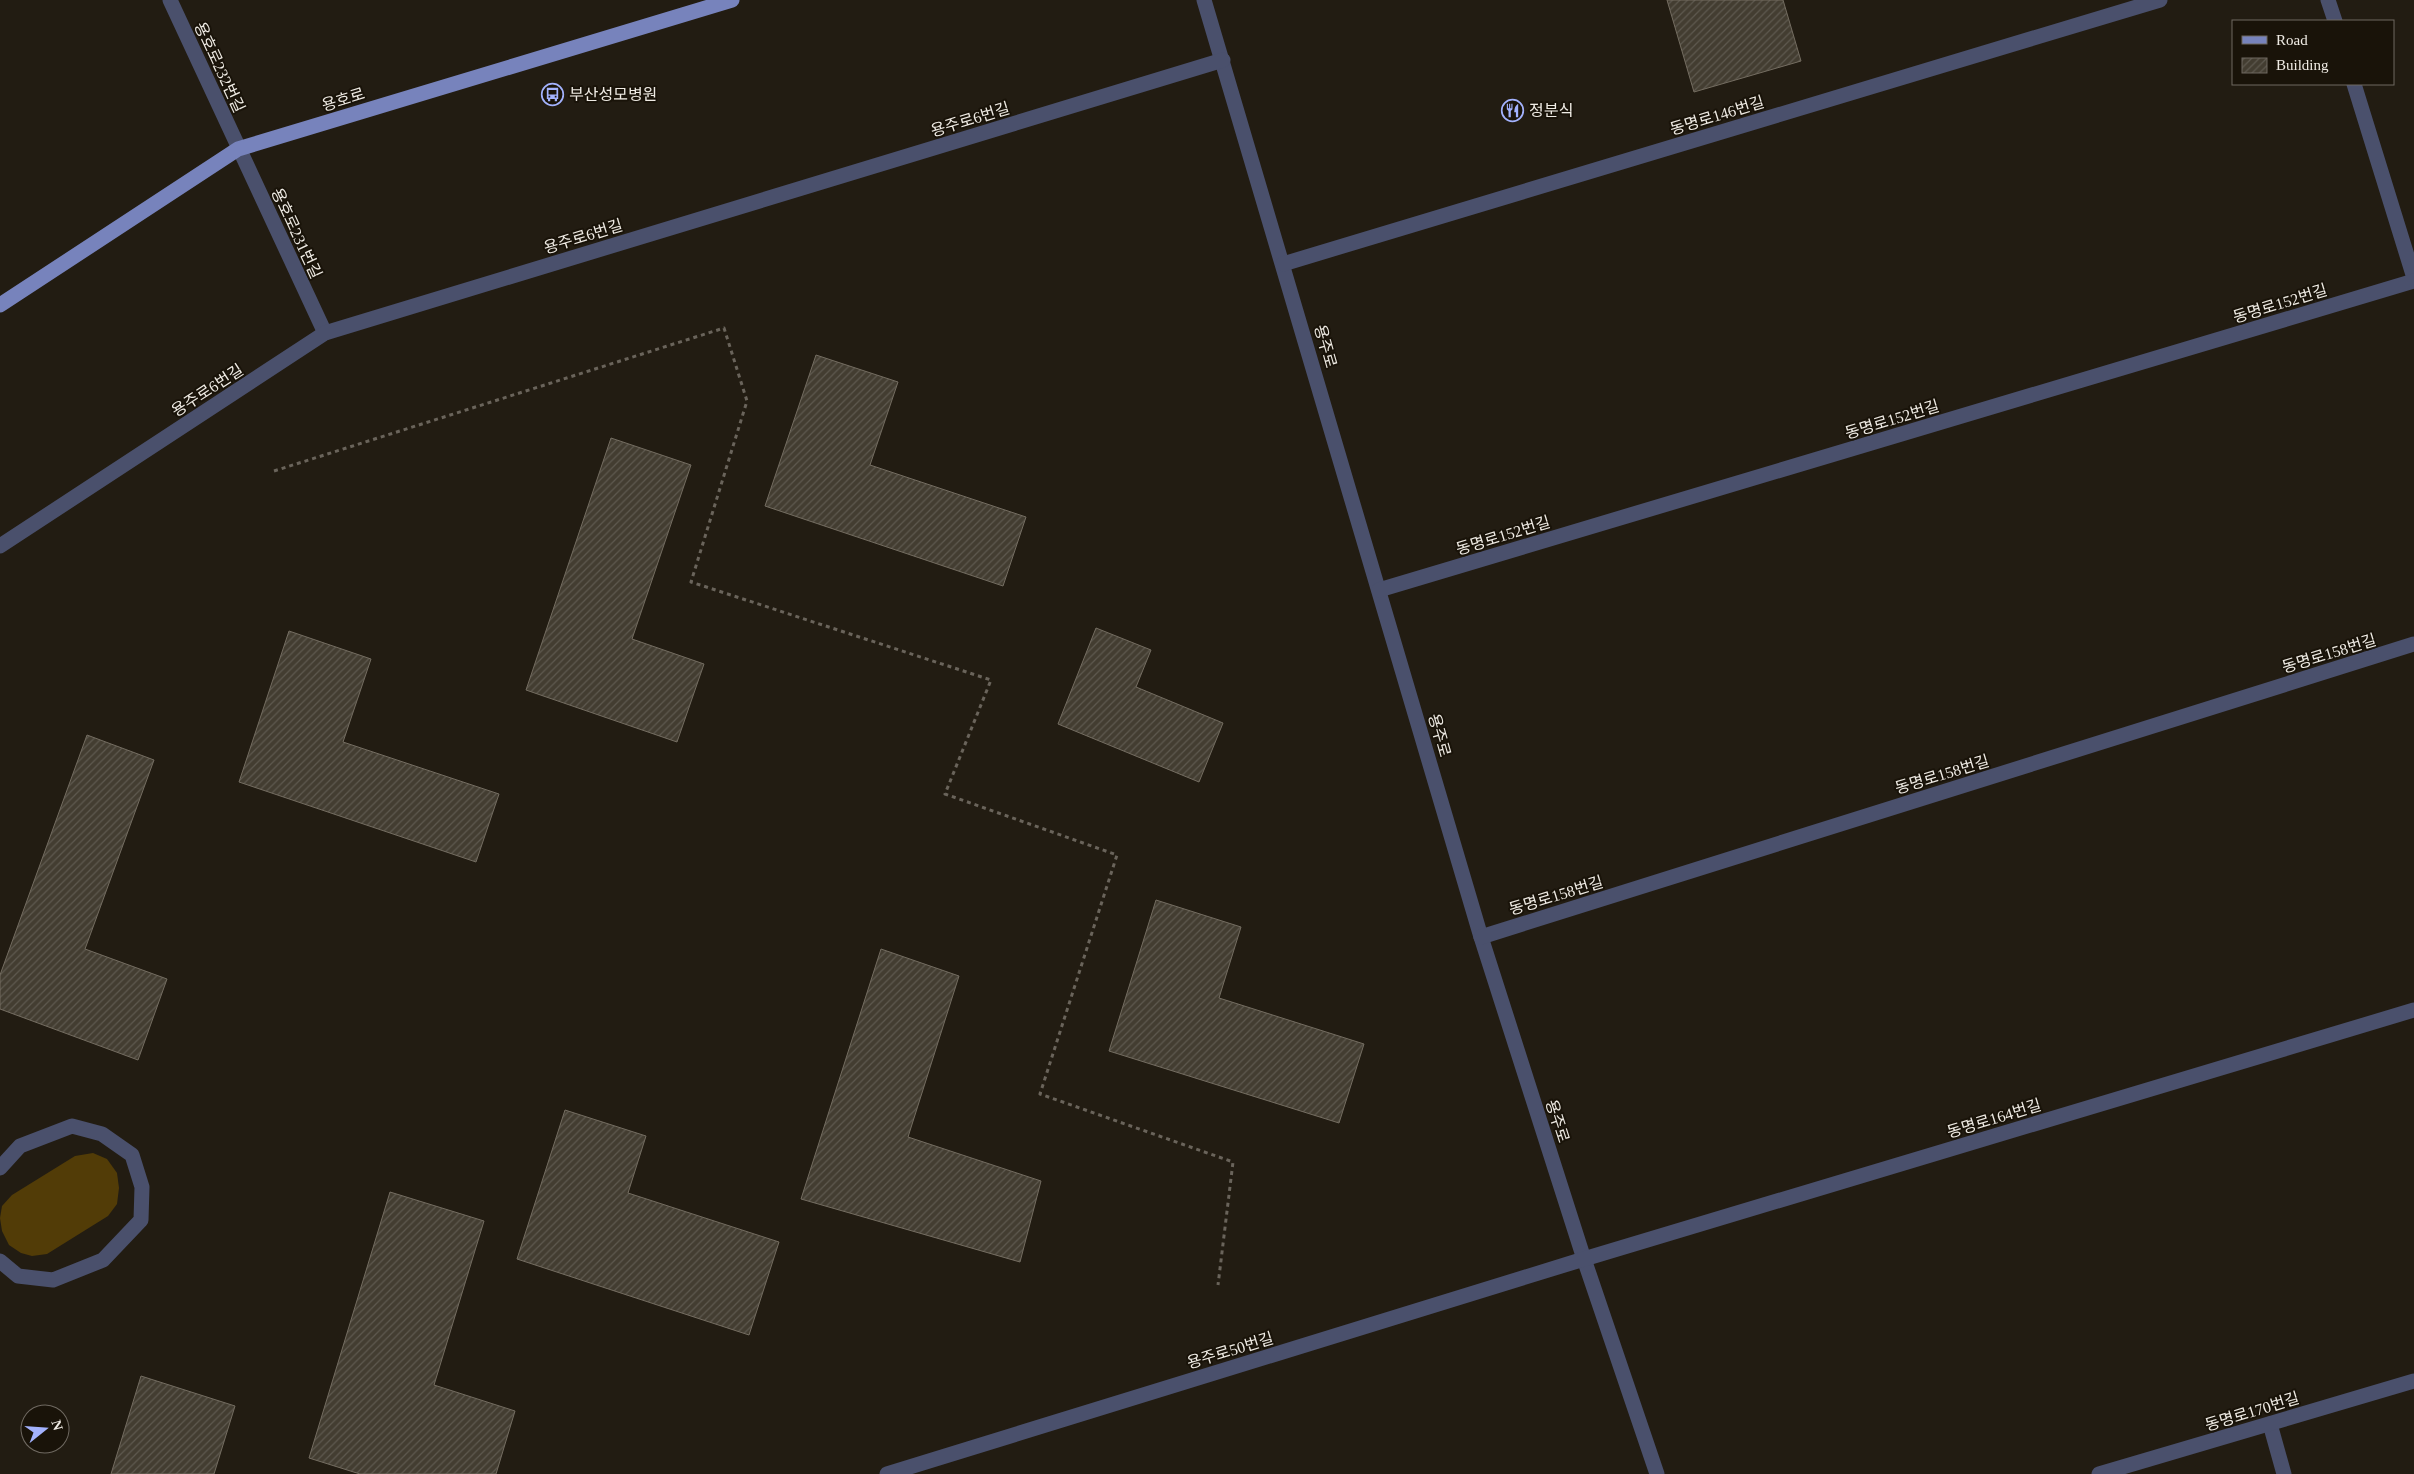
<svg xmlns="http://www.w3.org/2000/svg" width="2414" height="1474" viewBox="0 0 2414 1474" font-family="'Times New Roman','Noto Sans KR',serif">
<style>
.grass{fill:#523c07}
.building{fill:url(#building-hatch);stroke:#746d61}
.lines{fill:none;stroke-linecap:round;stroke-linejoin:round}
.path{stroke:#6a645b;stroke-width:3;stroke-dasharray:4 4;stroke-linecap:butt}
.minor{stroke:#4a506c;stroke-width:15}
.major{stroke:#7783bc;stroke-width:15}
.labels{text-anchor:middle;stroke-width:4;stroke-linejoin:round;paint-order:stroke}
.street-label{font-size:16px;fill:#efebe4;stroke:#191309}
.poi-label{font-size:16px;fill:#efebe4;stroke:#191309;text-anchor:start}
</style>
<defs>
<pattern id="building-hatch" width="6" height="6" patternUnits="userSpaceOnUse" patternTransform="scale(1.25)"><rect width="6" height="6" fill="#433d31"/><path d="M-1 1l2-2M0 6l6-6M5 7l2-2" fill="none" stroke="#5e594f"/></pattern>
</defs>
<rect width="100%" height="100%" fill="#221c12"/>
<polygon class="grass" points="93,1153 107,1159 117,1173 119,1188 117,1204 108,1216 47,1254 32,1256 21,1253 9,1245 2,1231 0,1218 2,1206 12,1195 75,1156"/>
<g class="building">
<polygon points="1667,0 1783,0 1801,61 1694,92"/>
<polygon points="816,355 898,382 870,465 1026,517 1003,586 765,506"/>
<polygon points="611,438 691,465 632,639 704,664 677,742 526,690"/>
<polygon points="1096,628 1151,650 1136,687 1223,723 1199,782 1058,724"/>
<polygon points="289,631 371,659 343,742 499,794 476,862 239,782"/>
<polygon points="87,735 154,760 85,949 167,979 138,1060 0,1009 0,975"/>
<polygon points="1156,900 1241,927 1219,998 1364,1044 1339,1123 1109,1051"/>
<polygon points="881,949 959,976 908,1137 1041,1181 1020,1262 801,1199"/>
<polygon points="565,1110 646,1136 628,1193 779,1242 749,1335 517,1259"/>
<polygon points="390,1192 484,1221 434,1385 515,1411 496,1474 360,1474 309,1458"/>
<polygon points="141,1376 235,1406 214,1474 111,1474"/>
</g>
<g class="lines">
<polyline class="path" points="274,471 724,328 747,401 691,582 991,680 945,794 1117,855 1040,1094 1233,1162 1218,1285"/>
<g class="minor">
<polyline points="170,0 325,333"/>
<polyline points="1204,0 1481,937 1584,1259 1657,1474"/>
<polyline points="2328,0 2335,21"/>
<polyline points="2354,84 2414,278"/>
<polyline points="1283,264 2160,0"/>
<polyline points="0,546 325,333 1223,60"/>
<polyline points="1379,590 2414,281"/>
<polyline points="1481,937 2414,644"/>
<polyline points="0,1168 20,1146 72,1126 102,1134 132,1155 142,1187 141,1220 103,1260 53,1280 18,1276 0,1261"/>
<polyline points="2270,1424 2284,1474"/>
<polyline points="887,1474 1584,1259 2414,1010"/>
<polyline points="2099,1474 2414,1381"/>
</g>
<polyline class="major" points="0,305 238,149 732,0"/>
</g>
<defs>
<symbol id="bus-ring" viewBox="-11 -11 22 22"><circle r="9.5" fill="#191309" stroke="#a3b2fd" stroke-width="1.5"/><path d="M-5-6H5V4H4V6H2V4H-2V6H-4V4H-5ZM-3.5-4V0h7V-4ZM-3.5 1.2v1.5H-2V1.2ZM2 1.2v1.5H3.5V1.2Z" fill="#a3b2fd"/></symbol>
<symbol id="restaurant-ring" viewBox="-11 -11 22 22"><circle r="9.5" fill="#191309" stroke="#a3b2fd" stroke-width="1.5"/><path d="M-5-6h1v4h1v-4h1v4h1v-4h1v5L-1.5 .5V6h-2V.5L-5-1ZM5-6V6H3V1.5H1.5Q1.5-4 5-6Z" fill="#a3b2fd"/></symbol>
</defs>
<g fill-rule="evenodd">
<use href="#bus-ring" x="540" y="82" width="25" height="25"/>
<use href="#restaurant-ring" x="1500" y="98" width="25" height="25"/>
</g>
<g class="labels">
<g class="street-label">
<text transform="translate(220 67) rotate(65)" y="6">용호로232번길</text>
<text transform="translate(343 99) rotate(-17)" y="6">용호로</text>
<text transform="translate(1717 115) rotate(-17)" y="6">동명로146번길</text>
<text transform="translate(970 119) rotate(-17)" y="6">용주로6번길</text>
<text transform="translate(297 233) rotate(65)" y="6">용호로231번길</text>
<text transform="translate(583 236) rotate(-17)" y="6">용주로6번길</text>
<text transform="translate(2280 303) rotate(-17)" y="6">동명로152번길</text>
<text transform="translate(1326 346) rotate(74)" y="6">용주로</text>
<text transform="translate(207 390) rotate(-33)" y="6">용주로6번길</text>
<text transform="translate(1892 419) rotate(-17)" y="6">동명로152번길</text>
<text transform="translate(1503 535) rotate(-17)" y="6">동명로152번길</text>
<text transform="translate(2329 653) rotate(-17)" y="6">동명로158번길</text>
<text transform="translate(1440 735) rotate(74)" y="6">용주로</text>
<text transform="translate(1942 774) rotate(-17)" y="6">동명로158번길</text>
<text transform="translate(1556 895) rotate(-17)" y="6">동명로158번길</text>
<text transform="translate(1994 1118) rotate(-17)" y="6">동명로164번길</text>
<text transform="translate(1558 1121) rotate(72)" y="6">용주로</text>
<text transform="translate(1230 1350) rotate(-17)" y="6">용주로50번길</text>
<text transform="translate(2252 1411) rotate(-17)" y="6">동명로170번길</text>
</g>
<g class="poi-label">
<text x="569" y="100">부산성모병원</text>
<text x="1529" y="116">정분식</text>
</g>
</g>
<rect x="2232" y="20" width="162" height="65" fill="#191309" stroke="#6f6961"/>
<rect x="2242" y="36" width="25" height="8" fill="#7783bc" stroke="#6f6961"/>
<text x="2276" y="45" font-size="15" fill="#efebe4">Road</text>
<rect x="2242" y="58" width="25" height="15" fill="url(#building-hatch)" stroke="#6f6961"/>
<text x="2276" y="70" font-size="15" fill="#efebe4">Building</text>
<g transform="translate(45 1429) rotate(73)"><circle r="24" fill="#191309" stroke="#6f6961"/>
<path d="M0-4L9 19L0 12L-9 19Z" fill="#a3b2fd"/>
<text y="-8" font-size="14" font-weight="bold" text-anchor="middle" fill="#efebe4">N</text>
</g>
</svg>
